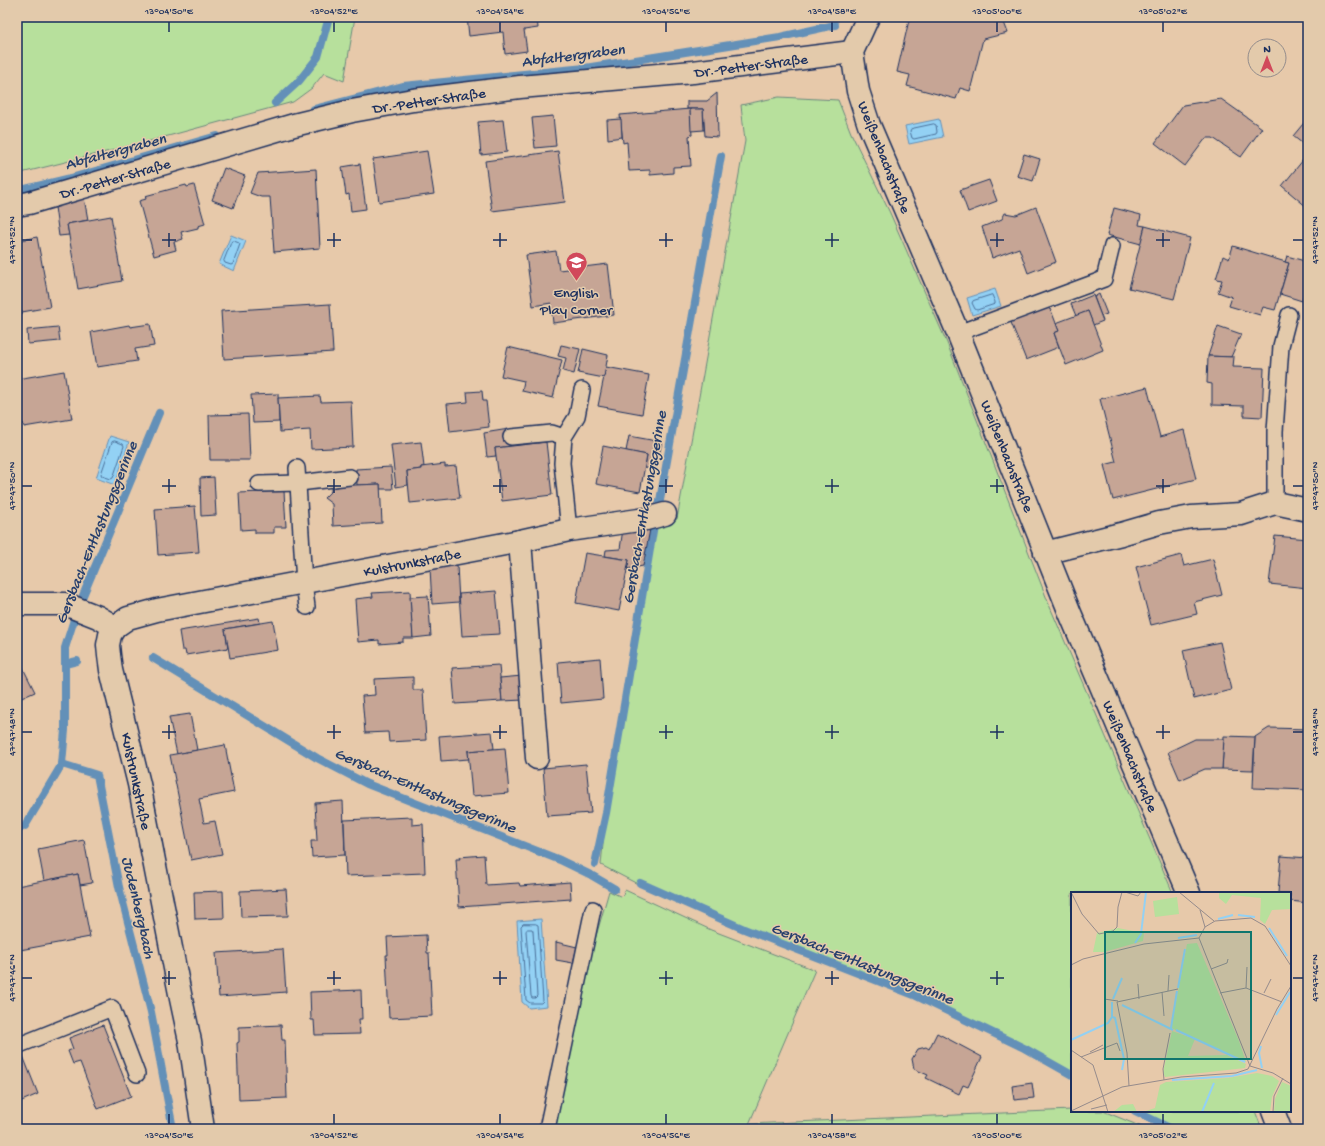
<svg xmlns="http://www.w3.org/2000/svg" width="1325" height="1146" viewBox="0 0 1325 1146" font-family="'Gochi Hand',sans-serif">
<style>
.green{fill:#b7e09c;stroke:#69887d}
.water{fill:#93d1f4;stroke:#6390b8}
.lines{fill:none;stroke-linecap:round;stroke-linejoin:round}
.shore{stroke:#4b709a;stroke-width:1}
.stream{stroke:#6390b8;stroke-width:8}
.building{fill:#c6a595;stroke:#1b2f5e}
.lane-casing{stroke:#1b2f5e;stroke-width:18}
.street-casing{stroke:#1b2f5e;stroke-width:25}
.lane{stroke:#e3caab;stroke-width:15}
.street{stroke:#e3caab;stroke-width:22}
.ticks{fill:none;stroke:#1b2f5e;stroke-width:1.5}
.labels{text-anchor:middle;stroke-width:3;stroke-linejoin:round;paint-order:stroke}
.street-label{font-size:15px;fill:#1b2f5e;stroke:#e3caab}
.poi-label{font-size:15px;fill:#1b2f5e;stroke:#e3caab}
.water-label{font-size:16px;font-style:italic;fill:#273f6d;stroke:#e3caab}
.inset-river{fill:none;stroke:#93d1f4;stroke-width:2}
.inset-road{fill:none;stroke:#958b8c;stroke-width:1}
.view{fill:#0f766e;fill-opacity:0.15;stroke:#0f766e;stroke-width:2}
.inset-edge{fill:none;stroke:#1b2f5e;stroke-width:2}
.neatline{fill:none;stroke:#1b2f5e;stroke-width:1.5}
.ticks-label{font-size:10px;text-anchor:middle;fill:#1b2f5e}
</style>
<rect width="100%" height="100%" fill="#e7c9aa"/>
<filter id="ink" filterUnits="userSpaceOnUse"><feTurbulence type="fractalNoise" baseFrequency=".025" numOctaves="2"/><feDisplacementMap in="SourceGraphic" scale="8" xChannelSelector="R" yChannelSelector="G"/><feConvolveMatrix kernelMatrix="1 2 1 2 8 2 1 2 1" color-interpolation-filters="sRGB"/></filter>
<g filter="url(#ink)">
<g class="green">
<polygon points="17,17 355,17 344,81 324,73 312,88 293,102 146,142 17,174"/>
<polygon points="779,97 838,100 851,133 890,213 947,343 1050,607 1173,893 1072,893 1072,1075 1024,1048 914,995 843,969 653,892 601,865 606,813 654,525 677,519 745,141 741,105"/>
<polygon points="625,890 711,930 815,970 749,1124 1072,1110 1072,1111 1103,1111 1147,1129 552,1129 586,971 609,891 622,897"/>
<polygon points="1135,1111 1255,1111 1262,1129 1172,1129"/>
</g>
<g class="water">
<polygon points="939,119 943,137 909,144 905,126"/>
<polygon points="231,235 246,241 234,271 219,264"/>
<polygon points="995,289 1001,306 972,315 967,298"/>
<polygon points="110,436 129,442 115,485 96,478"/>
<polygon points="541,919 547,1006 529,1008 522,1002 517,921"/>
</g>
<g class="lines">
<g class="shore">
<polygon points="934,124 936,125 937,132 936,134 914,139 912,138 910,131 911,129"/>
<polygon points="232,241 234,241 239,243 240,244 233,264 231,265 225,263 224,261"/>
<polygon points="992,295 995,302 995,304 977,310 975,309 972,303 973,301"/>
<polygon points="115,441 123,444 124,446 113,478 111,479 102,476 101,474 112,442"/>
<polygon points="536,924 538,925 543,1001 541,1003 530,1003 526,1000 521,926 523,924"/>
<polygon points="528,929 532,929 533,931 537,996 535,998 532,998 531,996 526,931"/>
</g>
<g class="stream">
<polyline points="275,103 299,81 318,57 329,17"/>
<polyline points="314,109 403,86 585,68 780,37 835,25"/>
<polyline points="17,191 71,178 217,136"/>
<polyline points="153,658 317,758 367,784 560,860 591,875 615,889"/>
<polyline points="65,664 77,661"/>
<polyline points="62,764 97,775 119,887 151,1012 173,1129"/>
<polyline points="17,830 25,826 62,764 65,730 65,648 77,610 159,413"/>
<polyline points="595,864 606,813 654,525 659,506 721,156"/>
<polyline points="640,883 744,929 914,995 1024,1048 1072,1075"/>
<polyline points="1135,1111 1172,1129"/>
</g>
</g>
<g class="building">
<polygon points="467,17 537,17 538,28 524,30 527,51 505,54 503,32 469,36"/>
<polygon points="916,17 1002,17 1008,33 983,39 970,91 960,88 956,99 907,86 910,75 897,72 909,20"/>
<polygon points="717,93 718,137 705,136 703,109 687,109 687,101 707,101"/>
<polygon points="1221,99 1262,128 1241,157 1213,138 1206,138 1185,166 1155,143 1183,105"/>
<polygon points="690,109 692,135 689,136 691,166 673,167 673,173 650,175 650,170 629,171 627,142 623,143 620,115"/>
<polygon points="690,109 703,109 704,130 691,131"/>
<polygon points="553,116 556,146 535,148 532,118"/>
<polygon points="1308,118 1308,148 1293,136"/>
<polygon points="621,119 622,137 608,139 607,120"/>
<polygon points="503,120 507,152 481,155 478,122"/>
<polygon points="427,151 434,194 379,202 373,159"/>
<polygon points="558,151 565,202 492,211 485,161"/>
<polygon points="1024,154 1040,159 1033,181 1017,176"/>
<polygon points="1308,154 1308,208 1282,186"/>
<polygon points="360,164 366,209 351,211 349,194 346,195 342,167"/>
<polygon points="224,168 245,176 233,208 212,200"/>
<polygon points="316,169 320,248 274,252 270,197 261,197 250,193 258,173"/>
<polygon points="989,180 997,201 968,212 960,190"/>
<polygon points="186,185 187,187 194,185 205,224 198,226 198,228 181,232 183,239 174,242 176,250 154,256 139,201 146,199 145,196"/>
<polygon points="84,198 88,220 67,224 69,235 59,236 55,207"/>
<polygon points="1036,207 1056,262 1028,273 1019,248 992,258 982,227 1002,219 1005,213 1016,215"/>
<polygon points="1114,208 1141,215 1139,225 1145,226 1141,244 1107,235"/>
<polygon points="111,216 122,281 78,289 67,224"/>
<polygon points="1145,226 1190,238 1174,299 1129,288"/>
<polygon points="37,237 50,307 22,312 22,314 17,315 17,241"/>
<polygon points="1233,246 1289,263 1275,310 1263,307 1260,315 1229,306 1232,297 1218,292 1222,280 1216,279 1223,256 1229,259"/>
<polygon points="556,251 559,270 608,264 614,315 553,323 551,303 533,306 526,255"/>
<polygon points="1287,256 1308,262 1308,280 1302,301 1280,294 1289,263 1285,262"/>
<polygon points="1099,294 1107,314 1101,316 1094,297"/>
<polygon points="1093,295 1103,321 1093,325 1088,311 1076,316 1071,304"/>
<polygon points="330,304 333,352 224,359 221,311"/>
<polygon points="1049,305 1059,331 1054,333 1059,347 1026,360 1010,320"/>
<polygon points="1088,311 1103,350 1066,365 1054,333 1059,331 1056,323"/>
<polygon points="150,324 154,346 135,349 137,361 97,367 91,332 129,325 130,327"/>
<polygon points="1218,326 1241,334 1231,357 1208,356"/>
<polygon points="58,327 60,341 28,344 27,330"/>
<polygon points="561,345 580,349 574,374 563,371 566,358 558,356"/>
<polygon points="508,347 562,360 553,398 522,391 524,381 501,376"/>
<polygon points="583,349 608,355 604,378 578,373"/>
<polygon points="1208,356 1234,357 1233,367 1264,368 1262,417 1244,416 1244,406 1212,405 1212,384 1207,383"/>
<polygon points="606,367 649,375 642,414 598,406"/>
<polygon points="64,371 72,419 24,427 23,423 17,424 17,379"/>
<polygon points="1147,387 1160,437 1184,430 1196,479 1113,500 1104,465 1116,462 1100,399"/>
<polygon points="482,391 483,401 486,401 489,427 450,432 447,404 468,402 467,392"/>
<polygon points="278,394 279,422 253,423 251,395"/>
<polygon points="320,396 321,402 351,401 353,447 311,449 310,430 280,432 278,398"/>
<polygon points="248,414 250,460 210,460 209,415"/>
<polygon points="509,429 512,446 495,448 496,456 487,457 484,433"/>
<polygon points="629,436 662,442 656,469 645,468 647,455 626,451"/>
<polygon points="421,442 424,467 421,467 421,469 407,471 408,485 396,487 391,445"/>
<polygon points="546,442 552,495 502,501 495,448"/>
<polygon points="603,446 647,455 640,492 596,484"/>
<polygon points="445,464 445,467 456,466 460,498 410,503 407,471 421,469 421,467"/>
<polygon points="391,467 393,489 380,489 380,484 357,485 356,469"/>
<polygon points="214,477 216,515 201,516 200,478"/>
<polygon points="380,484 382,523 333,526 332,504 324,498 331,491 331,486"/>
<polygon points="284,491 286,527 274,527 274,533 255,533 255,529 241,530 239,493"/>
<polygon points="195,506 199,552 158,555 155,509"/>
<polygon points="651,524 643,566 627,569 629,560 605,556 606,550 620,549 623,529"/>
<polygon points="1275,536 1308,539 1308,588 1269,584"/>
<polygon points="585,553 629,560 619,611 576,603"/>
<polygon points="1181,555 1184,566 1213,559 1222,595 1194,602 1197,614 1151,625 1136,567"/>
<polygon points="457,565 459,602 432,604 430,568"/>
<polygon points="410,591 413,638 403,638 403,642 379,644 379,640 358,642 355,599 373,597 372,593"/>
<polygon points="496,591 500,634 462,636 459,594"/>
<polygon points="428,596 431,636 413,638 410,597"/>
<polygon points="259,618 260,623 225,629 228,648 186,655 185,650 182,650 179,631"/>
<polygon points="273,621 278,650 230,658 225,629"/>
<polygon points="1220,642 1231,690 1194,699 1183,650"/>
<polygon points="17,656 35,692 17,700"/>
<polygon points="600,658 603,699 561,703 558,662"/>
<polygon points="499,665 502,701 455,704 452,668"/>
<polygon points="522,676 524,700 502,701 500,678"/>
<polygon points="413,677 413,690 423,690 426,740 389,742 388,732 365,733 362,696 375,695 374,679"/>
<polygon points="190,714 197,750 177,754 169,717"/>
<polygon points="1269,728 1308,729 1308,790 1253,788 1255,737"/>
<polygon points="492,732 494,749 468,751 469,759 441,761 439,736"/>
<polygon points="1224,736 1255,737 1253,770 1222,769"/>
<polygon points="1195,739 1224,739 1222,769 1205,769 1180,780 1168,752"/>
<polygon points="225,745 234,792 199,799 204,823 215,821 222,854 191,860 170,755"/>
<polygon points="505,748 509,793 472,796 468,751"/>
<polygon points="586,764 591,813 547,816 543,768"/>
<polygon points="343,801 345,855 312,857 311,841 317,841 315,803"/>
<polygon points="412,817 412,825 423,824 425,873 346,876 344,820"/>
<polygon points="84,840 92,883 80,885 78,874 44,881 38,849"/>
<polygon points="484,855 486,885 519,883 520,886 570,882 571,899 459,907 456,859 460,859 459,857"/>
<polygon points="1281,856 1308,858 1308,903 1290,901 1290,893 1278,893"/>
<polygon points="78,874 90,937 20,950 17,933 17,886"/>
<polygon points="286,889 288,916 241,917 240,891"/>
<polygon points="223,891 224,918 195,919 194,892"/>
<polygon points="426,935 427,953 429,953 432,1016 389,1018 386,955 388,955 387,937"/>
<polygon points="556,942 577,947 573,963 556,960"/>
<polygon points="283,949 286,992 219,997 216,953"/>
<polygon points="361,990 362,1019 359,1019 360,1034 315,1035 314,1020 311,1020 310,992"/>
<polygon points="17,1007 22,1017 17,1020"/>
<polygon points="103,1025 131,1096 98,1109 80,1062 73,1064 68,1051 73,1049 69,1038"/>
<polygon points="281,1025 282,1040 285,1040 287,1098 239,1100 237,1043 239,1042 239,1027"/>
<polygon points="937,1033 982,1057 968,1087 963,1085 959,1094 926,1078 928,1075 914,1069 912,1059 918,1049 926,1047 929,1049"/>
<polygon points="23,1056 38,1094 17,1103 17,1059"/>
<polygon points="1032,1083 1034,1098 1014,1100 1012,1086"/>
</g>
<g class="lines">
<defs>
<g id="lane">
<polyline points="958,333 1104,279 1112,246"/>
<polyline points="511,437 552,433 564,437"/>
<polyline points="297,468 304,583 307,607"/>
<polyline points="259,484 299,483 350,477"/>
<polyline points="1275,503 1275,431 1281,346 1289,315"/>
<polyline points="569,530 562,463 564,437 577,416 582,390"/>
<polyline points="17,1046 112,1008 137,1074"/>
<polyline points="547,1129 593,909"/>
</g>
<g id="street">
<polyline points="868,17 852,52 858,91 869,125 958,333 1070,613 1189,893"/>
<polyline points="17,205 29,203 294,125 352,111 413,100 520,87 693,72 852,52"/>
<polyline points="520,541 537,758"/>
<polyline points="1045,553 1121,534 1159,523 1191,517 1241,514 1275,503 1308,510"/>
<polyline points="17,604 65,604 98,617 115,627"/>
<polyline points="1273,1111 1280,1129"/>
<polyline points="203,1129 190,1041 181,999 139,784 111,670 109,655 108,645 110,635 115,627 128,618 157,610 520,541 569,530 646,519 665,514"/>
</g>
</defs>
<use href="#lane" class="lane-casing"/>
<use href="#street" class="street-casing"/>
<use href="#lane" class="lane"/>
<use href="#street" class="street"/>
</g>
</g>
<path class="ticks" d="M169,22v10M334,22v10M500,22v10M666,22v10M832,22v10M997,22v10M1163,22v10M169,233v14M334,233v14M500,233v14M666,233v14M832,233v14M997,233v14M1163,233v14M22,240h10M162,240h14M327,240h14M493,240h14M659,240h14M825,240h14M990,240h14M1156,240h14M1293,240h10M169,479v14M334,479v14M500,479v14M666,479v14M832,479v14M997,479v14M1163,479v14M22,486h10M162,486h14M327,486h14M493,486h14M659,486h14M825,486h14M990,486h14M1156,486h14M1293,486h10M169,725v14M334,725v14M500,725v14M666,725v14M832,725v14M997,725v14M1163,725v14M22,732h10M162,732h14M327,732h14M493,732h14M659,732h14M825,732h14M990,732h14M1156,732h14M1293,732h10M169,971v14M334,971v14M500,971v14M666,971v14M832,971v14M997,971v14M22,978h10M162,978h14M327,978h14M493,978h14M659,978h14M825,978h14M990,978h14M1293,978h10M169,1114v10M334,1114v10M500,1114v10M666,1114v10M832,1114v10M997,1114v10M1163,1114v10"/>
<defs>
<symbol id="school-pin" viewBox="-11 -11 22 30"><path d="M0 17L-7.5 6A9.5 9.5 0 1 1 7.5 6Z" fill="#d1495b" stroke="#e3caab"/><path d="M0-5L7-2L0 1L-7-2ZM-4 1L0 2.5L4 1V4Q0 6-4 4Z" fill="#fff"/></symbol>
</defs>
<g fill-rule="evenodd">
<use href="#school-pin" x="564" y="250" width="25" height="34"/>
</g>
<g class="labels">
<g class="street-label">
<text transform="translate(751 65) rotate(-7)" y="5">Dr.-Petter-Straße</text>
<text transform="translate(429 100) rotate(-8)" y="5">Dr.-Petter-Straße</text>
<text transform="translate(885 157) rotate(68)" y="5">Weißenbachstraße</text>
<text transform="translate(115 178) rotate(-16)" y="5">Dr.-Petter-Straße</text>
<text transform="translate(1008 456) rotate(68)" y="5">Weißenbachstraße</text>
<text transform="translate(412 562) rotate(-11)" y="5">Kulstrunkstraße</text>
<text transform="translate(1131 756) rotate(67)" y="5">Weißenbachstraße</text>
<text transform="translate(137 781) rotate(78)" y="5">Kulstrunkstraße</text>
</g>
<g class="poi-label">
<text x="576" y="297">English<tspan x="576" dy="17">Play Corner</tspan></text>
</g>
<g class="water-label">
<text transform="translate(573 54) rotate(-7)" y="6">Abfaltergraben</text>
<text transform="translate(115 150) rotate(-15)" y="6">Abfaltergraben</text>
<text transform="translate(643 507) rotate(-80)" y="6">Gersbach-Entlastungsgerinne</text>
<text transform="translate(95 532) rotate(-68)" y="6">Gersbach-Entlastungsgerinne</text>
<text transform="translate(426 789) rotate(23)" y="6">Gersbach-Entlastungsgerinne</text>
<text transform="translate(140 907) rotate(77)" y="6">Judenbergbach</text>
<text transform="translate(863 962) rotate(22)" y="6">Gersbach-Entlastungsgerinne</text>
</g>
</g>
<g transform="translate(1071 892)">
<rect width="220" height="220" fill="#e7c9aa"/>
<path d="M148,0h72v17l-19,1 -7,14 -5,-4 1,-22 -29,-3 -6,9 -7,-6zM106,5l2,17 -24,3 -2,-16zM47,36l26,5 -1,8 -39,11h-11l4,-19zM126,51l42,98 7,21 -75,-34 16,-84zM101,139l23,8 -7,17 39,-1 19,9 -1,4 -80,9 -2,-5zM186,181l15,3 7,5 -7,16 -2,15h-127l12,-4 5,-23 6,-3 62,-4zM211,190l9,4v26h-17l1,-13zM62,212l4,8h-24l9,-7z" fill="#b7e09c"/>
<path class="inset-river" d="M167,23l17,2M147,27l15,-4M198,36l18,28M107,46l19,-3M64,51l6,-9 5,-42M107,96l7,-39M42,107l9,-21M51,113l51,25M205,123l14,-23M42,125l2,1 9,41 -2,11M100,136l6,-37M105,138l69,32M0,148l37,-17 4,-6v-15M190,154l-2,7 3,15M101,188l60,-4 25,-6M131,220l12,-29"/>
<path class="inset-road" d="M0,0l11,22 17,20 14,-3 4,-4 1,-20 4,-15M54,0l13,4 3,-4M108,0l35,29M129,18l5,17M0,73l12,-6 61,-15 55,-6M140,77l16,-6 1,-4M67,92l1,15M175,96l1,-21M97,99l1,-16M91,100l2,24M149,101l26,-5 36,14M193,101l7,-14M33,107l14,2M0,158l22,15 15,47M19,160l13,-7M10,165l36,-14 3,8M179,174l-51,-128 6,-11 10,-6 36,-3 14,8 26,40M179,174l23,7 18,11M93,188l-1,-11 7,-36M58,194l-2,-33 -10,-51 61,-13M20,217l16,-4M0,219l51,-24 59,-10 55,-4 12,-4 29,-60 14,-23M202,220l1,-16 9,-18"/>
<path class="view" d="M34,40h146v127h-146z"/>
<rect width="220" height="220" class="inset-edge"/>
</g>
<rect width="1325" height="1146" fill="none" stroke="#e3caab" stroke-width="44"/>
<g transform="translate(1267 58)"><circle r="19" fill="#e3caab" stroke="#938c8c"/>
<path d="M0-3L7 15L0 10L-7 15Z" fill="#d1495b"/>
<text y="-6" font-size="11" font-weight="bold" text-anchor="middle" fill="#1b2f5e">N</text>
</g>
<rect x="22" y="22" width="1281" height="1102" class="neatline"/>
<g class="ticks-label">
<text x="169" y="14">13°04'50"E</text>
<text x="334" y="14">13°04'52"E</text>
<text x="500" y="14">13°04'54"E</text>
<text x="666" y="14">13°04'56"E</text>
<text x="832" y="14">13°04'58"E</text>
<text x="997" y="14">13°05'00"E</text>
<text x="1163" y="14">13°05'02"E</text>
<text transform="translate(11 240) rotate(-90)" y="4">47°47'52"N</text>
<text transform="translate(1314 240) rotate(-90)" y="4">47°47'52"N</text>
<text transform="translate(11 486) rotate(-90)" y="4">47°47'50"N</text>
<text transform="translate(1314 486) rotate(-90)" y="4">47°47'50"N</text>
<text transform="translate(11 732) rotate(-90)" y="4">47°47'48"N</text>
<text transform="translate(1314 732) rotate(-90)" y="4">47°47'48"N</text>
<text transform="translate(11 978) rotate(-90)" y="4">47°47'46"N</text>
<text transform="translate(1314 978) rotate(-90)" y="4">47°47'46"N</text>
<text x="169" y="1138">13°04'50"E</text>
<text x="334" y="1138">13°04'52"E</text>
<text x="500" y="1138">13°04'54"E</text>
<text x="666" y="1138">13°04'56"E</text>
<text x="832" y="1138">13°04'58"E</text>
<text x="997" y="1138">13°05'00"E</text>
<text x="1163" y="1138">13°05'02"E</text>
</g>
</svg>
